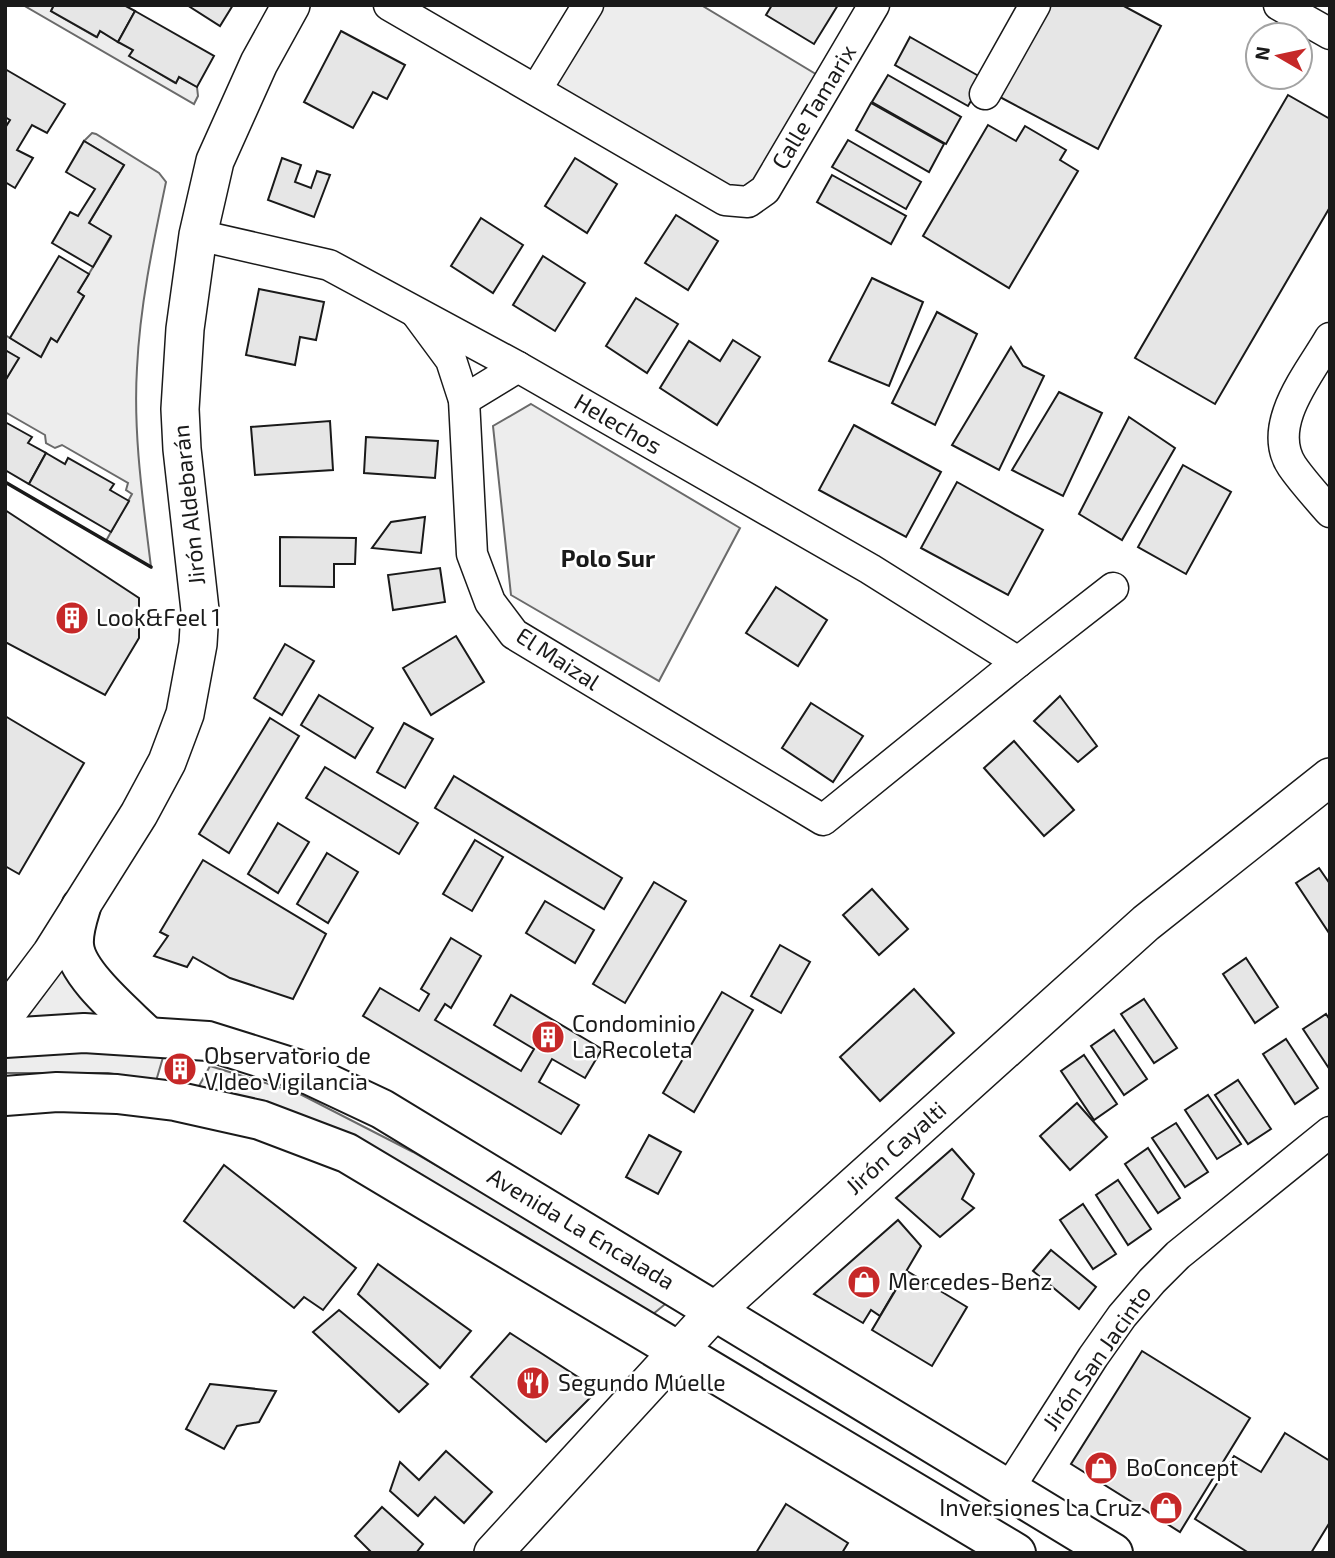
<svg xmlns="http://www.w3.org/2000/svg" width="1335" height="1558" viewBox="0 0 1335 1558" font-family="'Exo 2',sans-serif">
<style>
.green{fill:#ededed;stroke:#6a6a6a;stroke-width:2}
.building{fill:#e6e6e6;stroke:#1a1a1a;stroke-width:2}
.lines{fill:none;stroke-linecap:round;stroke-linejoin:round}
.minor-casing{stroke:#1a1a1a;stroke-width:33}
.tertiary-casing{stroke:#1a1a1a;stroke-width:40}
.secondary-casing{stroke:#1a1a1a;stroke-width:42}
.minor{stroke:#fff;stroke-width:30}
.tertiary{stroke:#fff;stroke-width:37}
.secondary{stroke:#fff;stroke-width:38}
.wall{stroke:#1a1a1a;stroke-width:3.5}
.labels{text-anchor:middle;stroke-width:5;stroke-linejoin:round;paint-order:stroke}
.street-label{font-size:23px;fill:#1a1a1a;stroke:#fff}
.poi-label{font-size:23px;fill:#1a1a1a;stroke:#fff;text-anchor:start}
.neighbourhood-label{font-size:24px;font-weight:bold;fill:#1a1a1a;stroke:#fff}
</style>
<rect width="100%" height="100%" fill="#fff"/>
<g class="green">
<polygon points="23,5 54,5 51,11 96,37 100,31 133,50 130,56 175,83 179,77 197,87 198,96 194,104"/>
<polygon points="588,5 701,5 829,82 748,202 536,90"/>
<path d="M92,133l4,1 63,39 7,9c-13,62 -26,123 -29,186 -4,66 6,133 14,199l-45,-26 26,-47 -6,-4 2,-7 -66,-38 -7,3 -9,-5 -1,-8 -40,-23v-31l13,-23 -13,-8v-15l35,21 11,-18 6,3 27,-45 -6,-4 33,-55 -22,-14 35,-58 -40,-24z"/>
<polygon points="531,404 740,528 659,681 511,595 493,426"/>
<polygon points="65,963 106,1017 24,1020 45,993"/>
<polygon points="66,1046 164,1054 156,1081 108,1073 5,1073 5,1052"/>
<polygon points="210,1066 298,1093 413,1152 669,1301 647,1319 245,1106 199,1086"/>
</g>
<g class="building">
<polygon points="54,5 124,5 135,11 118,42 100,31 97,37 51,11"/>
<polygon points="187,5 233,5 220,26"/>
<polygon points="772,5 838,5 814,44 766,15"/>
<polygon points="1045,5 1122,5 1161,26 1098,149 998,96"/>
<polygon points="135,11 214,56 197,87 179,77 176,83 129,56 133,50 118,42"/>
<polygon points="341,31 405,65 387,99 373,92 353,128 304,102"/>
<polygon points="910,37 984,79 968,106 895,65"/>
<polygon points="5,69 65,104 47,133 32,125 17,150 33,158 15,188 5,182 5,128 10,120 5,117"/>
<polygon points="888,75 961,117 946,144 872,102"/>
<polygon points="1288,95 1330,119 1330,207 1215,404 1135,358"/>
<polygon points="871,103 944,144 929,172 856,130"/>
<polygon points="988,125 1016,141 1025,126 1066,150 1060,160 1078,171 1009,288 923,236"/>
<polygon points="848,140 921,182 906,209 832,167"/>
<polygon points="84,141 124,165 89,223 111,236 93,267 52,243 70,212 78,216 95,189 66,172"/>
<polygon points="282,158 301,165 295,182 311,188 317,171 330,175 314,217 268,200"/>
<polygon points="575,158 617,184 587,233 545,206"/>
<polygon points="832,175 906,216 891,244 817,202"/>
<polygon points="676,215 718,241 688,290 645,263"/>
<polygon points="481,218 523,245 493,293 451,266"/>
<polygon points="59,256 89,274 78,292 84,296 57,342 51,338 41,357 10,338"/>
<polygon points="543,256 585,283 555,331 513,305"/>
<polygon points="872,278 923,302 889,386 829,361"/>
<polygon points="259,289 324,302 316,340 300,337 295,365 246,355"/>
<polygon points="636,298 678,324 647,373 606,346"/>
<polygon points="937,312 977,334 935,425 892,403"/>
<polygon points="733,340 760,357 717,425 660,388 689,341 720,361"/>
<polygon points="1011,347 1023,366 1044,376 999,470 952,445"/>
<polygon points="5,350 19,358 5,381"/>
<polygon points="1059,392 1102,413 1063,496 1012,470"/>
<polygon points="1129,417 1175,448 1122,540 1079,514"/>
<polygon points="330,421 333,470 255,475 251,427"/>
<polygon points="5,422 32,437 28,443 46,453 29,484 5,470"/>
<polygon points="854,425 941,472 906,537 819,490"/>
<polygon points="366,437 438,441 435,478 364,473"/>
<polygon points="46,453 65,464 68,458 114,484 110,490 129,501 111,532 29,484"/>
<polygon points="1183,465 1231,492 1186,574 1138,547"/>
<polygon points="957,482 1043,530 1008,595 921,548"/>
<polygon points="5,510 139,598 139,638 105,695 5,642"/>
<polygon points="425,517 421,553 372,548 391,522"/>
<polygon points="280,537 356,538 355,564 334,564 334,587 280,586"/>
<polygon points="440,568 445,602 393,610 388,575"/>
<polygon points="776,587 827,620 798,666 746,633"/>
<polygon points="456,636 484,682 431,715 403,668"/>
<polygon points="285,644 314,661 282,715 254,698"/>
<polygon points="319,695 373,728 355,758 301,725"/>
<polygon points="1060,696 1097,746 1078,762 1034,721"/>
<polygon points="811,703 863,736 833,782 782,748"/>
<polygon points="5,716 84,763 19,874 5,866"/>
<polygon points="270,718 299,736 229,853 199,834"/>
<polygon points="404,723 433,739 405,788 377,772"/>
<polygon points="1014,741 1074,810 1044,836 984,768"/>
<polygon points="325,767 418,823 399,854 306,798"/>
<polygon points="454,776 622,878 604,909 435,808"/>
<polygon points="278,823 309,842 278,893 248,874"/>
<polygon points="475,840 503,857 472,911 443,894"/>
<polygon points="327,853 358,872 328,923 297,904"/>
<polygon points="203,860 326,934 293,999 230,978 193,957 187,967 154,956 168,936 160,932"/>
<polygon points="1319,868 1330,884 1329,933 1296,883"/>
<polygon points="654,882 686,901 625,1003 593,984"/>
<polygon points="872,889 908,929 879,955 843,915"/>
<polygon points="545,901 594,930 575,963 526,933"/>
<polygon points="451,938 481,956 451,1008 445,1004 435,1020 521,1071 534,1049 494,1025 511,995 602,1049 585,1078 552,1059 539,1082 579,1105 561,1134 363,1016 380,988 419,1011 429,994 421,989"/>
<polygon points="780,945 810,962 781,1013 751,996"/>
<polygon points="1246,958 1278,1007 1255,1023 1223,974"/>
<polygon points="914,989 954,1033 880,1101 840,1057"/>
<polygon points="722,992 753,1010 694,1112 663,1093"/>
<polygon points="1144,999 1177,1048 1154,1063 1121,1014"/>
<polygon points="1326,1014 1330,1020 1330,1070 1303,1029"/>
<polygon points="1114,1030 1147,1079 1124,1095 1091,1046"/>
<polygon points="1286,1039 1318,1088 1295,1104 1263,1054"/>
<polygon points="1084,1055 1117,1104 1094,1120 1061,1071"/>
<circle cx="180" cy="1069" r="13"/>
<polygon points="1238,1080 1271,1129 1248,1144 1215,1095"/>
<polygon points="1208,1095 1241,1144 1217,1159 1185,1110"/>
<polygon points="1077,1103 1107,1137 1070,1170 1040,1136"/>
<polygon points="1176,1123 1208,1172 1185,1187 1152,1138"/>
<polygon points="649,1135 681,1152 658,1194 626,1177"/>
<polygon points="1148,1148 1180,1198 1158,1213 1125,1164"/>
<polygon points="952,1149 974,1174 962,1199 974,1208 940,1237 896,1198"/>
<polygon points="224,1165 356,1268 323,1310 304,1297 294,1308 184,1221"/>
<polygon points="1118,1180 1151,1229 1128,1245 1096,1195"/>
<polygon points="1083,1204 1116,1254 1093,1269 1060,1220"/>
<polygon points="898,1220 921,1246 880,1316 871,1310 863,1323 814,1294"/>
<polygon points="1051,1250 1096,1287 1079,1309 1033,1271"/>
<polygon points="378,1264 471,1331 440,1368 358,1294"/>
<polygon points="907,1271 967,1307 932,1366 872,1330"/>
<polygon points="339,1310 428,1384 399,1412 313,1332"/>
<polygon points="510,1333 598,1390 546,1442 471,1377"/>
<polygon points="1142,1351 1250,1418 1180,1532 1071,1464"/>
<polygon points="210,1384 276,1391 259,1422 237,1426 224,1449 186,1429"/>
<polygon points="1285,1433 1330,1461 1330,1522 1311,1553 1249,1553 1195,1519 1234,1456 1261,1472"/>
<polygon points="446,1451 492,1492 464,1523 435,1497 418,1516 390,1491 400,1462 419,1480"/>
<polygon points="786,1504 848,1543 842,1553 756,1553"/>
<polygon points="382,1507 423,1544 416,1553 372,1553 355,1536"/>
</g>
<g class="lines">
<defs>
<g id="minor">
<polyline points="389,5 725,200 748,202 765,190 874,5"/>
<polyline points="1279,5 1330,34"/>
<polyline points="536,90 588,5"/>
<polyline points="985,94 1035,5"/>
<polyline points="198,235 329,265 518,367 708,476 870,569 1018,662"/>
<polyline points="417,314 451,360 464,400 472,554 490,602 514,634 823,820 1018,662 1113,588"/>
<path d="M1330,338c-20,35 -65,87 -38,128 11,16 25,31 38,46"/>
<polyline points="464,400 518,367"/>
<polyline points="1008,1490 1093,1357 1122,1316 1152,1281 1178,1255 1330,1132"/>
</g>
<g id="tertiary">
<polyline points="5,1015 51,954 139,814 167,762 185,714 198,644 200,610 182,449 180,409 185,329 198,235 215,161 259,63 291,5"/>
<polyline points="493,1553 716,1310 1146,923 1330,777"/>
</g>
<g id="secondary">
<path d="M81,907c-4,13 -8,25 -7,38 2,29 51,69 72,90"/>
<polyline points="5,1038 84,1033 208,1041 297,1069 382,1109 1113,1553"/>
<polyline points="5,1096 57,1092 117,1094 175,1101 260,1120 347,1153 1016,1553"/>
</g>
</defs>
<use href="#minor" class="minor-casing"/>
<use href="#tertiary" class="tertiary-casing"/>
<use href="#secondary" class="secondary-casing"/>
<use href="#minor" class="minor"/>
<use href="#tertiary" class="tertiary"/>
<use href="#secondary" class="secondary"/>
<polyline class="wall" points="5,482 151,567"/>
</g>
<defs>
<symbol id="building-disc" viewBox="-11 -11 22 22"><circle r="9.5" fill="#c62828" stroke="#fff"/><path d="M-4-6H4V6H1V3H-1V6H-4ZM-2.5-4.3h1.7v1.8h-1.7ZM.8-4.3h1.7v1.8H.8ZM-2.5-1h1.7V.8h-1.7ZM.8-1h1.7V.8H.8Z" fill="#fff"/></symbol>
<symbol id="shop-disc" viewBox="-11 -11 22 22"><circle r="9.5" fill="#c62828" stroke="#fff"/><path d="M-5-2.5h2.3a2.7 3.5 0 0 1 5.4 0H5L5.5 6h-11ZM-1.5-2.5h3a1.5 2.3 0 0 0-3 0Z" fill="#fff"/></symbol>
<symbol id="restaurant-disc" viewBox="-11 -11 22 22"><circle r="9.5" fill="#c62828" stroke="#fff"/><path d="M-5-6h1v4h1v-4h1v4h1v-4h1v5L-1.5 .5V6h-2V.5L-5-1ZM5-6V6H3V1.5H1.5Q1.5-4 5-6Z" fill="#fff"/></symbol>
</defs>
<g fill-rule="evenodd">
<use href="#building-disc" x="53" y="599" width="38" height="38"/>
<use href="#building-disc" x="529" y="1018" width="38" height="38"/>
<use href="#building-disc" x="161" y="1050" width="38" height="38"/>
<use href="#shop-disc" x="845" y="1263" width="38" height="38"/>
<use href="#restaurant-disc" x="514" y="1364" width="38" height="38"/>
<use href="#shop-disc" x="1082" y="1449" width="38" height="38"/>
<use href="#shop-disc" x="1147" y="1489" width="38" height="38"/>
</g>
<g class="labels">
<g class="street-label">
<text transform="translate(814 107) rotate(-59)" y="8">Calle Tamarix</text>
<text transform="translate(618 424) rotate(30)" y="8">Helechos</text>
<text transform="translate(189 505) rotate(-96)" y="8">Jirón Aldebarán</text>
<text transform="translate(558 659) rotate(33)" y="8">El Maizal</text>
<text transform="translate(896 1148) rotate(-42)" y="8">Jirón Cayalti</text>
<text transform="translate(581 1229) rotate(31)" y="8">Avenida La Encalada</text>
<text transform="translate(1097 1358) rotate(-55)" y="8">Jirón San Jacinto</text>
</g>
<g class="poi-label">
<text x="96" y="626">Look&amp;Feel 1</text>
<text x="572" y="1032">Condominio<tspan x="572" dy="26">La Recoleta</tspan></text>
<text x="204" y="1064">Observatorio de<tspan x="204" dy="26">VIdeo Vigilancia</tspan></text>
<text x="888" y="1290">Mercedes-Benz</text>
<text x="558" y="1391">Segundo Muelle</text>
<text x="1126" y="1476">BoConcept</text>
<text x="1142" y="1516" text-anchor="end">Inversiones La Cruz</text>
</g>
<g class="neighbourhood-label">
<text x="608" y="567">Polo Sur</text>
</g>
</g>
<rect width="1335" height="1558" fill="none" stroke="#1a1a1a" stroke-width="14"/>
<g transform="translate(1279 56) rotate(279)"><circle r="33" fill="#ffffff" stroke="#a3a3a3" stroke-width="2"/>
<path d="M0-5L12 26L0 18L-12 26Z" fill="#c62828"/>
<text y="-10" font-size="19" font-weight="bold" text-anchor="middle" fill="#1a1a1a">N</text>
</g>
</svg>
